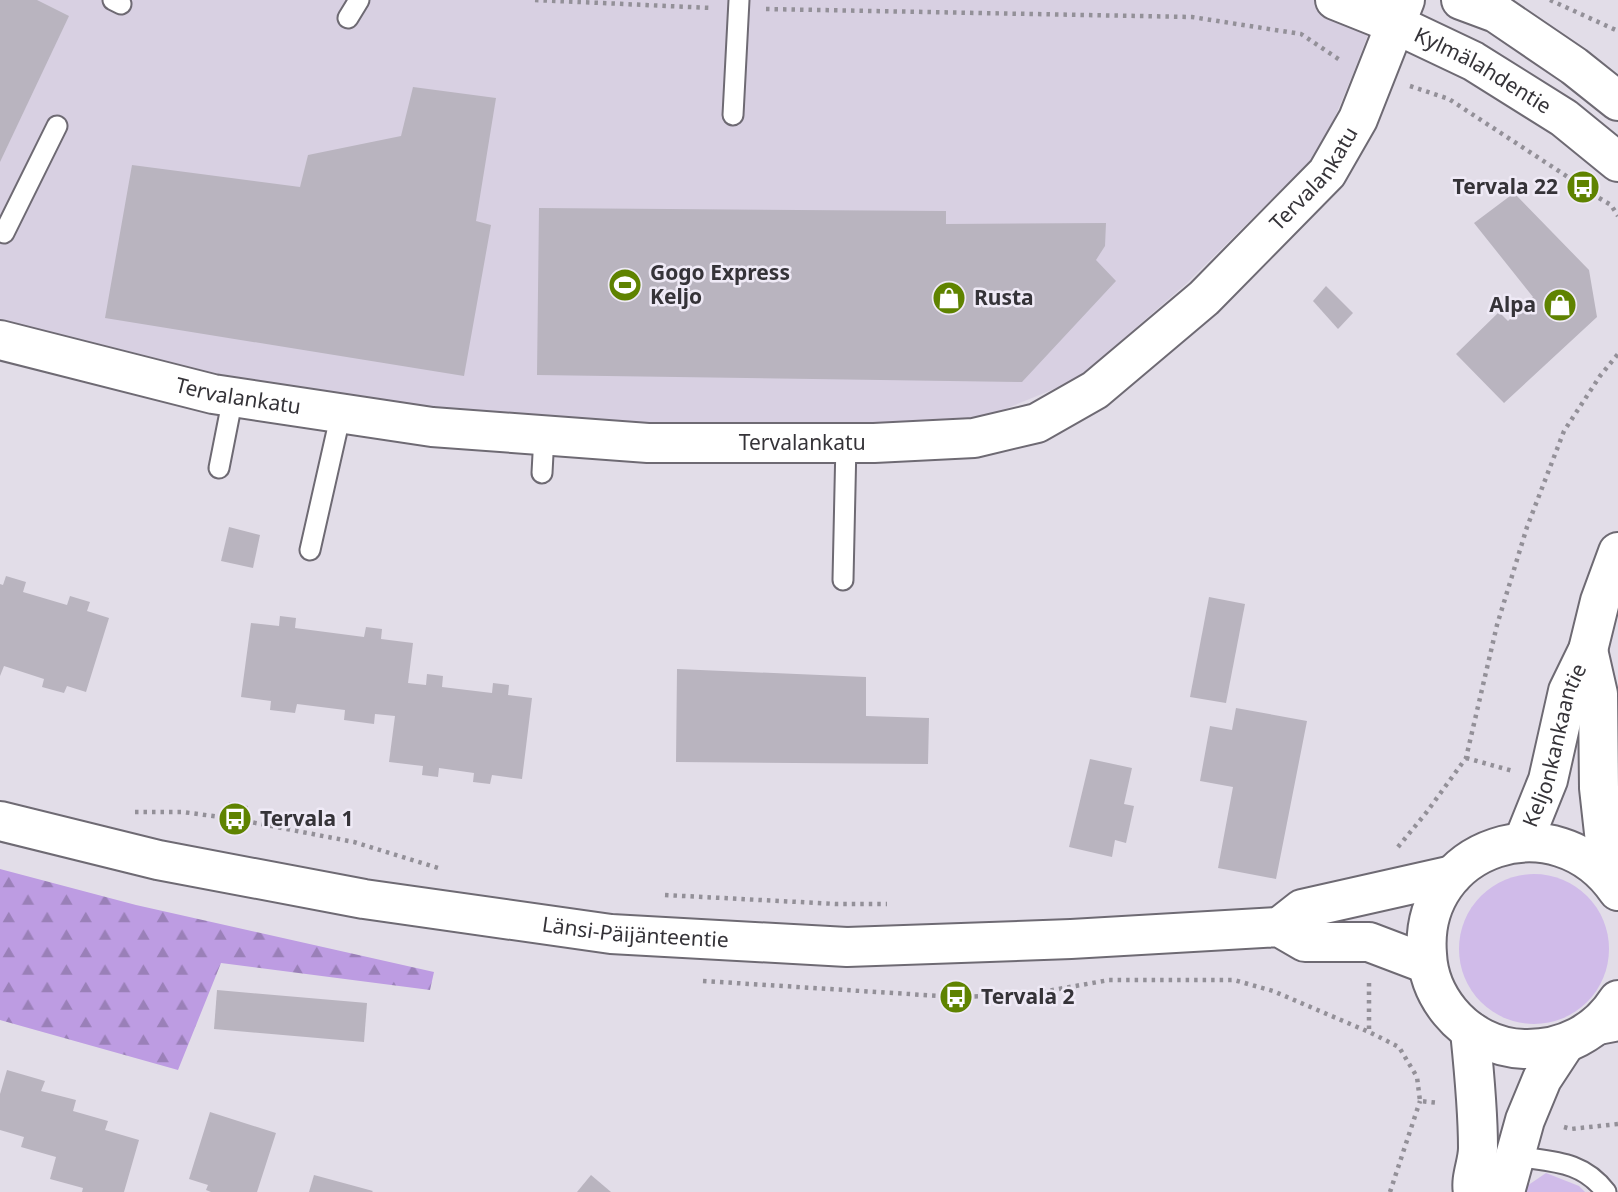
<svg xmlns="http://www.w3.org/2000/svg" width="1618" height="1192" viewBox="0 0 1618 1192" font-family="'Noto Sans',sans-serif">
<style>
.built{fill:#d8d0e2}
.grass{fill:#d0bbe9}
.forest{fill:url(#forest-firs)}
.building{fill:#b9b4bf}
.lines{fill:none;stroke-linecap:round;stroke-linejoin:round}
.service-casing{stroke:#6e6a73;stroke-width:23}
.minor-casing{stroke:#6e6a73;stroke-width:42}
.tertiary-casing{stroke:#6e6a73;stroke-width:42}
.secondary-casing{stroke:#6e6a73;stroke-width:42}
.motorway-casing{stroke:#6e6a73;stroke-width:42}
.path{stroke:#939098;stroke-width:4.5;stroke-dasharray:3.5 5;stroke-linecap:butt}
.service{stroke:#fff;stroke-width:19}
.minor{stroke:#fff;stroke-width:38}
.tertiary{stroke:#fff;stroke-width:38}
.secondary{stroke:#fff;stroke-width:38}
.motorway{stroke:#fff;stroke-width:38}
.labels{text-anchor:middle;stroke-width:5;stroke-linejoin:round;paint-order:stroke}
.street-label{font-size:21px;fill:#353338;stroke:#efeaf6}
.poi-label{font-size:21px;font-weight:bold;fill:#353338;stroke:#efeaf6;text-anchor:start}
</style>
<defs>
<pattern id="forest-firs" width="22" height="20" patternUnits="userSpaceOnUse" patternTransform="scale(1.75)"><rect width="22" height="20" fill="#bd9ce2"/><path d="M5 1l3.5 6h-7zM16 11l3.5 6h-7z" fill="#9a80b8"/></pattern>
</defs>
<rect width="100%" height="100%" fill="#e2dde8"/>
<polygon class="built" points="0,0 1381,0 1353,74 1321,150 1187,283 1076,380 973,422 646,424 440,408 219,374 0,319"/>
<g class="grass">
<circle cx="1534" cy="949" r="75"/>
<polygon points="1546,1173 1579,1186 1585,1192 1523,1192 1524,1188"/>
</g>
<polygon class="forest" points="0,869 136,905 434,972 430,990 221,963 178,1070 0,1020"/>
<g class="building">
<polygon points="0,0 37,0 69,16 0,162"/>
<polygon points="413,87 496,98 476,221 491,225 464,376 105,318 132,165 300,187 308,155 401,136"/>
<polygon points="1514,193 1589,270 1597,317 1504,403 1456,354 1499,312 1508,321 1533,297 1474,223"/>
<polygon points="539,208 946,211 946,224 1106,223 1105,246 1096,260 1116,281 1022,382 537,375"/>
<polygon points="1326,286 1353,313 1338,329 1313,301"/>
<polygon points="229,527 260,535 253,568 221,561"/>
<polygon points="6,576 26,582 23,592 67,605 70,596 90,602 87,611 109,618 86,692 67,686 64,693 42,687 44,679 4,666 0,676 0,584 3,585"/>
<polygon points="1209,597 1245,604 1226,703 1190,697"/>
<polygon points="280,616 296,618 295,628 364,637 366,627 382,629 381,639 413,643 408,683 426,685 427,674 443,676 442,687 492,693 493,683 509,685 508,695 532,698 522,779 492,775 490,784 473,782 474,773 439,768 438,777 422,775 423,766 389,762 395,716 375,714 374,724 344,720 345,710 297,704 295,713 270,710 271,701 241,697 251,623 279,626"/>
<polygon points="677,669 866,677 866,716 929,718 928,764 676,762"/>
<polygon points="1236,708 1307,721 1276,879 1218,868 1233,787 1200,781 1210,726 1232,730"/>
<polygon points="1090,759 1132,768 1124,804 1134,806 1126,843 1115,840 1112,857 1069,847"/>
<polygon points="229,802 248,806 247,815 227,810"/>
<polygon points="217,990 367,1003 364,1042 214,1029"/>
<polygon points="7,1070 45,1081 41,1091 76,1100 73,1111 108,1121 105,1130 139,1140 124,1192 82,1192 83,1188 50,1179 56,1157 21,1147 24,1137 0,1130 0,1094"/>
<polygon points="210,1112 276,1133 257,1192 211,1192 206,1190 208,1185 189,1179"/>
<polygon points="314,1175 373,1191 372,1192 309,1192"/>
<polygon points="591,1175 611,1192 577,1192"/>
</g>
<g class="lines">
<defs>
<g id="service">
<polyline points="113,0 121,4"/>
<polyline points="348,18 359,0"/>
<polyline points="733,115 739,0"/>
<polyline points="4,233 57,126"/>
<polyline points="219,468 233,397"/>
<polyline points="542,473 544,435"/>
<polyline points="310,550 341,413"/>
<polyline points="843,580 846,443"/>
<path d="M1515,1156c36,6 67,4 91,36"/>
</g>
<g id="minor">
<path id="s1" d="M0,340l213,54 219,33 216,16h226l100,-5 63,-15 58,-33 109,-92 123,-125 31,-54 47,-119"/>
</g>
<g id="tertiary">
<path id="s2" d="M1335,0l60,24 78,37 91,57 54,44"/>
<polyline points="1461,0 1496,13 1574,66 1618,101"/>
</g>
<g id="secondary">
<polyline points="1588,650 1598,694 1599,788 1609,878"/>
<path id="s3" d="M0,821l158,39 206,39 247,35 236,13 224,-8 208,-12 26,15h64l58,22"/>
<path id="s4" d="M1523,842l25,-62 20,-89 20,-41 12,-49 18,-49"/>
<path d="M1618,891c-62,-91 -200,-45 -191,63 1,22 9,41 23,58 18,22 45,36 74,37 39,1 73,-16 94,-49"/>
<polyline points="1279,927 1302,909 1453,875"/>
<path d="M1470,1031c4,39 8,77 8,117 0,15 -8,30 -5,44"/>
<polyline points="1505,1192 1525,1120 1542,1079 1565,1044"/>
</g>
<polyline id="motorway" points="1598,1025 1618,1021"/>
</defs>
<use href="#service" class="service-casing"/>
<use href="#minor" class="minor-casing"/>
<use href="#tertiary" class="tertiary-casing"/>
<use href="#secondary" class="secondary-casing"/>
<use href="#motorway" class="motorway-casing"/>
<g class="path">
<polyline points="535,0 712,8"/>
<polyline points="1550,0 1618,31"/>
<polyline points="766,9 1192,17 1301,34 1340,60"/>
<polyline points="1410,86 1449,99 1580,185"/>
<polyline points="1599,198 1611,205 1618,216"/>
<polyline points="1466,758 1513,771"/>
<polyline points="135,812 183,812 235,819 354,842 438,868"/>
<polyline points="1398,847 1426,813 1466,758 1497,625 1527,527 1564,431 1600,376 1618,354"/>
<polyline points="665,895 837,904 887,904"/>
<polyline points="703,981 956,997 1025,995 1109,980 1234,980 1273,991 1369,1032 1399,1047 1417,1077 1420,1101 1439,1103"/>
<polyline points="1369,983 1369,1032"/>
<polyline points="1564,1127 1571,1129 1618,1124"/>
<polyline points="1390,1192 1420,1101"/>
</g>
<use href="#service" class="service"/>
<use href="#minor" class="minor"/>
<use href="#tertiary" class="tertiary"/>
<use href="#secondary" class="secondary"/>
<use href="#motorway" class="motorway"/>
</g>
<defs>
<symbol id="bus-disc" viewBox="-11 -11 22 22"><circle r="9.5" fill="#5f8300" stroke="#efeaf6"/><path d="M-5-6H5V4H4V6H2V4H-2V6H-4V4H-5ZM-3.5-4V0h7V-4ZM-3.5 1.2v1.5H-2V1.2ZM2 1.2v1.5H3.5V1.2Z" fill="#fff"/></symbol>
<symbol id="stadium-disc" viewBox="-11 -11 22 22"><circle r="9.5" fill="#5f8300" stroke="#efeaf6"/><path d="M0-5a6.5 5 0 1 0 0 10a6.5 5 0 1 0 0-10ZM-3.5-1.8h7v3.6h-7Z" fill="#fff"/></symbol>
<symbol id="shop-disc" viewBox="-11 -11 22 22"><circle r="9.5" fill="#5f8300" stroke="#efeaf6"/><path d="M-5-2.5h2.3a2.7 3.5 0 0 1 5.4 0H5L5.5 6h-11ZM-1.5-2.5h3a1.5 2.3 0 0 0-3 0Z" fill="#fff"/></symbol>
</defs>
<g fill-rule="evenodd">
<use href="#bus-disc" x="1564" y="168" width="38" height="38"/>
<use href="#stadium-disc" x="606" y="266" width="38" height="38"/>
<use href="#shop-disc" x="930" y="279" width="38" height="38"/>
<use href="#shop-disc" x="1541" y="286" width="38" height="38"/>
<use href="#bus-disc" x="216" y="800" width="38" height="38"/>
<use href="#bus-disc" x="937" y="978" width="38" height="38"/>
</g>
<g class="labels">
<g class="street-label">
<text dy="7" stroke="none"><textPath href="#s2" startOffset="164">Kylmälahdentie</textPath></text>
<text dy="7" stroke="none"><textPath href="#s1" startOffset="1421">Tervalankatu</textPath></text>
<text dy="7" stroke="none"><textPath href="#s1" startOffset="245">Tervalankatu</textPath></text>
<text dy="7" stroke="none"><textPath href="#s1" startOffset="812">Tervalankatu</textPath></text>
<text dy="7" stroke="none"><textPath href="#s4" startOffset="102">Keljonkankaantie</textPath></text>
<text dy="7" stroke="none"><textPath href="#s3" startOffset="646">Länsi-Päijänteentie</textPath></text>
</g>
<g class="poi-label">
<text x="1558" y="194" text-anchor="end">Tervala 22</text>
<text x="650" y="280">Gogo Express<tspan x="650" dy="24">Keljo</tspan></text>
<text x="974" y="305">Rusta</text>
<text x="1536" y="312" text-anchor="end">Alpa</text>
<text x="260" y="826">Tervala 1</text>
<text x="981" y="1004">Tervala 2</text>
</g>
</g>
</svg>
